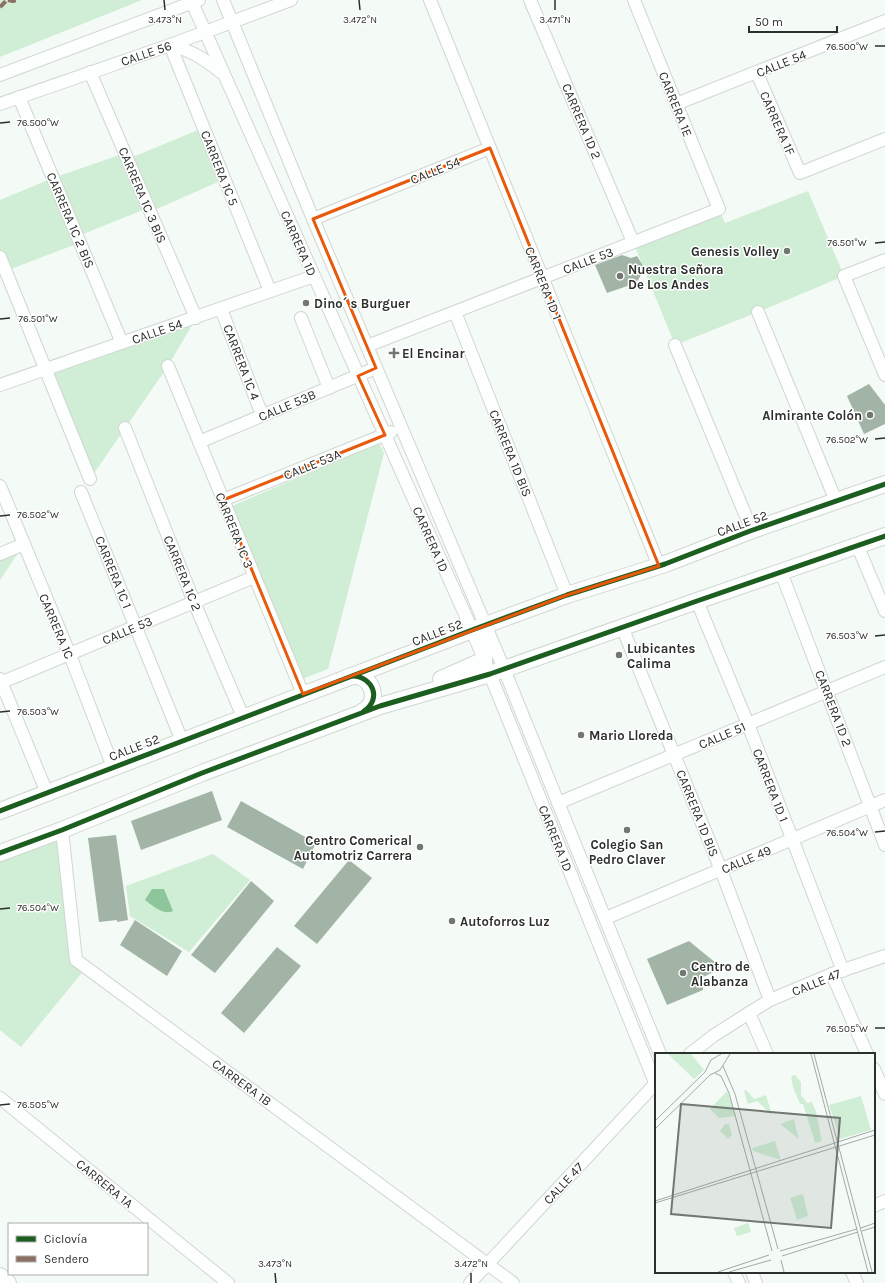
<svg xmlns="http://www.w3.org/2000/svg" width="885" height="1283" viewBox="0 0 885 1283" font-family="Karla,sans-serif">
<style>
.green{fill:#cfeed5}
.water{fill:#8cc69a}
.building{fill:#a2b4a6}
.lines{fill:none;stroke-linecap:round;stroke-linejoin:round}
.minor-casing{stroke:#d1d6d2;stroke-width:14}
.major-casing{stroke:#d1d6d2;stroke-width:18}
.minor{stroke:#fdfefe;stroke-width:12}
.major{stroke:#fdfefe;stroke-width:16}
.quiet{stroke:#8d6e63;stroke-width:4;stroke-dasharray:8 4;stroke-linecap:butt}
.cycleway-casing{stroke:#fff;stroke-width:8}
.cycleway{stroke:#1b5e20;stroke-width:5}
.marked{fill:none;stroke:#e8590c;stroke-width:3;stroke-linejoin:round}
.ticks{fill:none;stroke:#2c302c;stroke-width:1.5}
.poi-dot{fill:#727772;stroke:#fff;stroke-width:1.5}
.labels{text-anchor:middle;stroke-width:3;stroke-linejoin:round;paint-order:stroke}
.street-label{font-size:13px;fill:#2c302c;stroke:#fff}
.poi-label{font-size:13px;font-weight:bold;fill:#2c302c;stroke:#fff;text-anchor:start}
.inset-road{fill:none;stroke:#a4a9a5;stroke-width:1}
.view{fill:#727772;fill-opacity:0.15;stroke:#727772;stroke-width:2}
.inset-edge{fill:none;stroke:#2c302c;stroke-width:2}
.ticks-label{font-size:10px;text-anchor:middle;fill:#2c302c;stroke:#fff;stroke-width:3;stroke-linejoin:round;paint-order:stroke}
</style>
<rect width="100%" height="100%" fill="#f4faf5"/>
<g class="green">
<polygon points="0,0 142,0 0,57"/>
<polygon points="198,130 218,182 150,212 148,208 73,238 74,245 0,273 0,200 53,178 125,153 128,159"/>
<polygon points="808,191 844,276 758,312 675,345 633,242 719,209 725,223"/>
<polygon points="196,318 168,366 90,479 46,370"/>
<polygon points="379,443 384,453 328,669 302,679 232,506"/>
<polygon points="24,544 0,580 0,554"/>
<polygon points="62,830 76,960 86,968 21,1047 0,1030 0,853"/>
<polygon points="213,854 250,880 189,952 130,916 126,886"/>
</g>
<path class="water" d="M152,889h12l9,22c-9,5 -21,-6 -28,-11z"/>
<g class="building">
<polygon points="622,255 631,258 637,256 645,269 636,283 607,293 595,265"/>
<polygon points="869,384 885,405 885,424 864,434 847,396"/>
<polygon points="212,791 222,820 141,850 131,821"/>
<polygon points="241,801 316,843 303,869 227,827"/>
<polygon points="116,835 128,920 117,922 117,920 99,922 88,838"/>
<polygon points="349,860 372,878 317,944 294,926"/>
<polygon points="251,881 274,901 215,973 191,955"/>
<polygon points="135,920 182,951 167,976 120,945"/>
<polygon points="689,941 722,968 703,977 703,990 667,1005 647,959"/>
<polygon points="277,947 301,966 244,1033 221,1013"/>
</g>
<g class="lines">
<defs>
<g id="minor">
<polyline points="191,0 472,630 656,1085"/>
<polyline points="223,0 313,219 504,669 660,1054"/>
<polyline points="430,0 659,566"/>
<polyline points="530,0 633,242"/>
<polyline points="170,45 270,291"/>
<path d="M170,45c23,6 34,14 52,28"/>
<polyline points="90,72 196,318"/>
<polyline points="757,73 800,173 885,139"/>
<polyline points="0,75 199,0"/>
<polyline points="19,97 122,343"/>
<polyline points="0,104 170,45 291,0"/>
<polyline points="676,104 885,21"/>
<polyline points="313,219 490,148"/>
<polyline points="0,257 90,479"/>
<polyline points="885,260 844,276 885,375"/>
<polyline points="221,309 262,415"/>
<polyline points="455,312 567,595"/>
<polyline points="758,312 836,501"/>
<polyline points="301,318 329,388"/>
<polyline points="675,345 752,531"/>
<polyline points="367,346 719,209 634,0"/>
<polyline points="168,366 303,694"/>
<polyline points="0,385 314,276"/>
<polyline points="125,428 194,602 243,717"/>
<polyline points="199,442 376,368"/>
<polyline points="0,486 70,655 113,767"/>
<polyline points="81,492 182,741"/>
<polyline points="223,500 391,432"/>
<polyline points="858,547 885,611"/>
<polyline points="0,554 24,544"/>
<polyline points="781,572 885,845"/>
<polyline points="697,601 748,724 843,971"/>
<polyline points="622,627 721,870 770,1000"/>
<polyline points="0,679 47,793"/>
<polyline points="0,683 254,577"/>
<polyline points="558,803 885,667"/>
<polyline points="62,830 76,960 513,1283"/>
<polyline points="606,918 885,800"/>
<polyline points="832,974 867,1054"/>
<polyline points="749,1013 767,1054"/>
<polyline points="690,1054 713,1036 749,1013 770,1000 832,974 885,956"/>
<polyline points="874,1069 885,1094"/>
<polyline points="0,1098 228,1283"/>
<polyline points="874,1206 885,1201"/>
<polyline points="734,1272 739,1283"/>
<polyline points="752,1272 756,1283"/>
<polyline points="852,1272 857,1283"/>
<polyline points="470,1283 656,1083"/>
</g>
<g id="major">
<path d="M348,677c23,-7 35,25 14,35"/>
<polyline points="441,679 484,660 485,625"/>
<polyline points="0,811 472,630 567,595 665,564 750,531 885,484"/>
<polyline points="0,853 62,830 202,773 380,706 490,674 697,601 885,536"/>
<polyline points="0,1276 8,1283"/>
</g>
</defs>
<use href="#minor" class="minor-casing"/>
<use href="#major" class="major-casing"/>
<use href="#minor" class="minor"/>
<use href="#major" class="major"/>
<g class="quiet">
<polyline points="8,0 13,1 17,0"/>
<polyline points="0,7 7,0"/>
</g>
<defs>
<g id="cycleway">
<path d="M353,676c20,1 29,23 11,35"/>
<polyline points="0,811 472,630 567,595 665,564 750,531 885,484"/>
<polyline points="0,853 62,830 202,773 380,706 490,674 697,601 885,536"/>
</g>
</defs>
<use href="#cycleway" class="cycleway-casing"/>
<use href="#cycleway" class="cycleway"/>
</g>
<path class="marked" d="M490,148l169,418 -92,29 -264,99 -80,-194 162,-65 -27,-59 18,-8 -63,-149z"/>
<path class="ticks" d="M164,0l1,10M359,0l1,10M555,0v10M875,46h10M0,123l10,-1M875,243l10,-1M0,319l10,-1M875,439l10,-1M0,516l10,-1M875,636l10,-1M0,712l10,-1M875,832l10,-1M0,909l10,-1M875,1028h10M0,1105l10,-1M275,1273l1,10M471,1273v10"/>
<g class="poi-dot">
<circle cx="787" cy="251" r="4"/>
<circle cx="620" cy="276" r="4"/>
<circle cx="306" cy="303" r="4"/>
<path d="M392 347h4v4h4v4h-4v4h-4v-4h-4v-4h4z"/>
<circle cx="870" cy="415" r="4"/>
<circle cx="619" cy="655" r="4"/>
<circle cx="581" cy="735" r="4"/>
<circle cx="627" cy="830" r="4"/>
<circle cx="420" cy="847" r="4"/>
<circle cx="452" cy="921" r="4"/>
<circle cx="683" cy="973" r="4"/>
</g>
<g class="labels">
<g class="street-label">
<text transform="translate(146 53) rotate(-19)" y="5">CALLE 56</text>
<text transform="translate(781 63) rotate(-22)" y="5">CALLE 54</text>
<text transform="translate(676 104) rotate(68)" y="5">CARRERA 1E</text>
<text transform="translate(582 121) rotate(67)" y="5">CARRERA 1D 2</text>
<text transform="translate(778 123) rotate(66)" y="5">CARRERA 1F</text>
<text transform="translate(220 168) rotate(68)" y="5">CARRERA 1C 5</text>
<text transform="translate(435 170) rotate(-22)" y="5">CALLE 54</text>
<text transform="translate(143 195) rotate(67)" y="5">CARRERA 1C 3 BIS</text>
<text transform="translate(71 220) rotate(67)" y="5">CARRERA 1C 2 BIS</text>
<text transform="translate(299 243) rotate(66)" y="5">CARRERA 1D</text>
<text transform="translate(588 260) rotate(-21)" y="5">CALLE 53</text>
<text transform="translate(544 283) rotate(68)" y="5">CARRERA 1D 1</text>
<text transform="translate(157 331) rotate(-19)" y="5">CALLE 54</text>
<text transform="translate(242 362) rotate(69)" y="5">CARRERA 1C 4</text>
<text transform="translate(287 405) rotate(-23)" y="5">CALLE 53B</text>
<text transform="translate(511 453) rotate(68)" y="5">CARRERA 1D BIS</text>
<text transform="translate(312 464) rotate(-22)" y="5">CALLE 53A</text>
<text transform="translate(742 523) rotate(-20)" y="5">CALLE 52</text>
<text transform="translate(235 530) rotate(68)" y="5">CARRERA 1C 3</text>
<text transform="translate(431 539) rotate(66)" y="5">CARRERA 1D</text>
<text transform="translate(114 572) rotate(68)" y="5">CARRERA 1C 1</text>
<text transform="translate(183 573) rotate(68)" y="5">CARRERA 1C 2</text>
<text transform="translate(57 626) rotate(67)" y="5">CARRERA 1C</text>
<text transform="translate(127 630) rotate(-23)" y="5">CALLE 53</text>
<text transform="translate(437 632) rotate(-21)" y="5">CALLE 52</text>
<text transform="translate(834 708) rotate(69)" y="5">CARRERA 1D 2</text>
<text transform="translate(722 735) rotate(-23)" y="5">CALLE 51</text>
<text transform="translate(134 747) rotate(-21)" y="5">CALLE 52</text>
<text transform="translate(771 785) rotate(69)" y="5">CARRERA 1D 1</text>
<text transform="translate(698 813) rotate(68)" y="5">CARRERA 1D BIS</text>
<text transform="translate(556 838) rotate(68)" y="5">CARRERA 1D</text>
<text transform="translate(746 859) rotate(-23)" y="5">CALLE 49</text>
<text transform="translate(816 982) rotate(-22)" y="5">CALLE 47</text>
<text transform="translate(242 1082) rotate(36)" y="5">CARRERA 1B</text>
<text transform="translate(105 1183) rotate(39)" y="5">CARRERA 1A</text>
<text transform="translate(563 1183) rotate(-47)" y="5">CALLE 47</text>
</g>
<g class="poi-label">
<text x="779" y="256" text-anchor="end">Genesis Volley</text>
<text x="628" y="274">Nuestra Señora<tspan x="628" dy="15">De Los Andes</tspan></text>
<text x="314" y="308">Dino´ s Burguer</text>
<text x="402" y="358">El Encinar</text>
<text x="862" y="420" text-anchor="end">Almirante Colón</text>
<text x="627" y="653">Lubicantes<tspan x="627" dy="15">Calima</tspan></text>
<text x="589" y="740">Mario Lloreda</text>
<text x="412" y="845" text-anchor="end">Centro Comerical<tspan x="412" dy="15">Automotriz Carrera</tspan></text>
<text x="627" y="849" text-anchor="middle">Colegio San<tspan x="627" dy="15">Pedro Claver</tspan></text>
<text x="460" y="926">Autoforros Luz</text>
<text x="691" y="971">Centro de<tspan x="691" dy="15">Alabanza</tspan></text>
</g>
</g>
<g transform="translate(655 1053)">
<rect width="220" height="220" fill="#f4faf5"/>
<path d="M13,1h23l13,16 -10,9zM140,22l6,7v13l6,8 5,-1 4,10 6,29 -7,2 -12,-39h-3l-7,-17 -2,-11zM91,37l8,9 12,-4 6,20 -15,-14 -9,3 -4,-13zM72,38l9,25 -17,2 -9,-9zM206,43l10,34 -31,9 -11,-34zM139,66l2,10 3,10 -19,-15zM70,71h4l3,11 -4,4 -8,-8zM120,88l6,19 -28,-9 -1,-3zM148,141l5,22 -11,4 -7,-22zM93,170l3,9 -14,4 -3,-8z" fill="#cfeed5"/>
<path class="inset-road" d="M156,1l57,218M159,1l58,218M68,13l12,28 43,155M60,20l6,3 8,17 43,158M0,68l50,-49 6,-12 10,-6M0,76l55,-54 10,-5 10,-16M0,148l220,-71M0,150l220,-68M206,175l14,-5M207,178l13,-4M125,198l77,-22M127,203l76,-24M126,207l3,12M63,219l51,-17M74,219l42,-12"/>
<path class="view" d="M26,51l159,14 -9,110 -160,-14z"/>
<rect width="220" height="220" class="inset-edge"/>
</g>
<g class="ticks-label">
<text x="165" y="23">3.473°N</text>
<text x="360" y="23">3.472°N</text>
<text x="555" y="23">3.471°N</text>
<text x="847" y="50">76.500°W</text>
<text x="38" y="126">76.500°W</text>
<text x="847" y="246">76.501°W</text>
<text x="38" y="322">76.501°W</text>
<text x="847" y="443">76.502°W</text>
<text x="38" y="518">76.502°W</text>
<text x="847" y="639">76.503°W</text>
<text x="38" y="715">76.503°W</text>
<text x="847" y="836">76.504°W</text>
<text x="38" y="911">76.504°W</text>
<text x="847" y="1032">76.505°W</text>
<text x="38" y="1108">76.505°W</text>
<text x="275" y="1267">3.473°N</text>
<text x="471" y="1267">3.472°N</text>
</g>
<rect x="8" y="1223" width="140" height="52" fill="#ffffff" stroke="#abacab"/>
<rect x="16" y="1236" width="20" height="6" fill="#1b5e20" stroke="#abacab"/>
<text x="44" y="1243" font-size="12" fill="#2c302c">Ciclovía</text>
<rect x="16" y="1256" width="20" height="6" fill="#8d6e63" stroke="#abacab"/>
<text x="44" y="1263" font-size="12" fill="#2c302c">Sendero</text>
<path d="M749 26v6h88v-6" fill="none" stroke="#2c302c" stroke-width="2"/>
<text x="755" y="26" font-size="12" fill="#2c302c" stroke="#ffffff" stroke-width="3" paint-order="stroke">50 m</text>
</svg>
